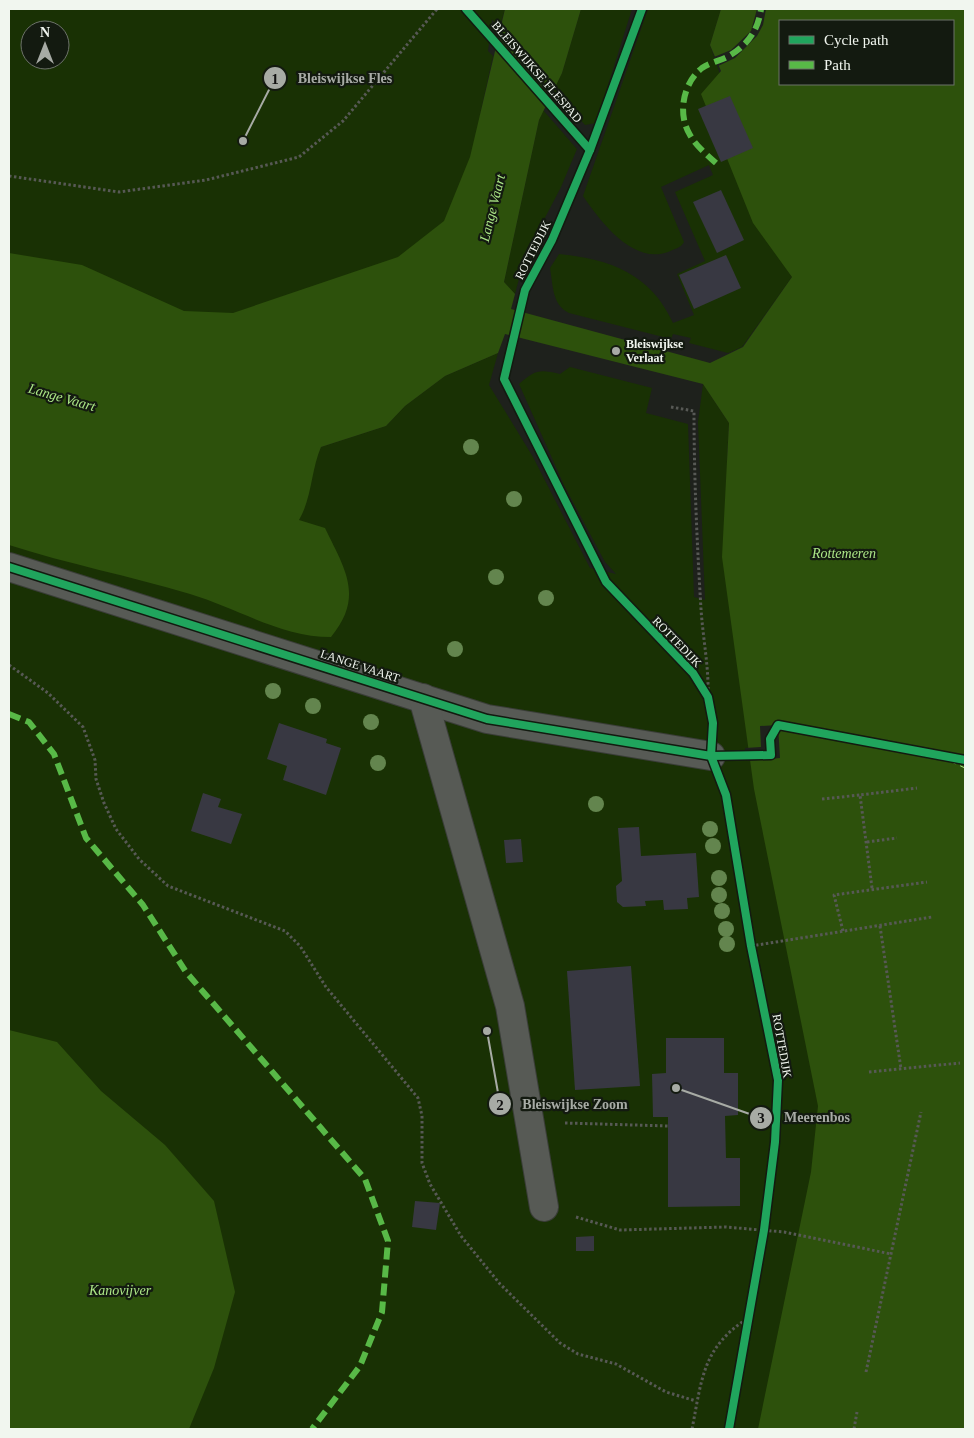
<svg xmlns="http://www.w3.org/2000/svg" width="974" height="1438" viewBox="0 0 974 1438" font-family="Georgia,serif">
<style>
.green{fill:#193104;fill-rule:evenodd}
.water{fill:#2d510c;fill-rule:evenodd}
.pier{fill:#1e211c}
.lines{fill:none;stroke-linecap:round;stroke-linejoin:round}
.ferry{stroke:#ace787;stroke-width:1;stroke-dasharray:6 5;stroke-linecap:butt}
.building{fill:#383842}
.minor-casing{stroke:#3a3d38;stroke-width:30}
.path{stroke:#575955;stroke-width:3;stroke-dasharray:2.5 2.5;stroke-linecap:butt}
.minor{stroke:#575a55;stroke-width:28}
.quiet{stroke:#58b947;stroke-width:6;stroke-dasharray:12 6;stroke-linecap:butt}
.cycleway-casing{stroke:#131a10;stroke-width:11}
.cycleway{stroke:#20a55d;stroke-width:8}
.tree{fill:#63854e}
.poi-dot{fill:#a7aba5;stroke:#131a10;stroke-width:2}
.labels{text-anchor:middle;stroke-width:4.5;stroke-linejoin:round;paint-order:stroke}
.street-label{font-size:12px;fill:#f1f6ef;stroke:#131a10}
.poi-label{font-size:12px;font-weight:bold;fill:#f1f6ef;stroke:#131a10;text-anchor:start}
.water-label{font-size:14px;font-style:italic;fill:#ace787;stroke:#131a10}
.leader{fill:none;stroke:#a7aba5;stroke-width:2}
.callout-dot{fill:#a7aba5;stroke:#131a10;stroke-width:2}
.mark-label{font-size:15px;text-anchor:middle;font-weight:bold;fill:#111}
.callout-label{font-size:14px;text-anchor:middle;font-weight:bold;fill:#a7aba5;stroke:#131a10;stroke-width:4.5;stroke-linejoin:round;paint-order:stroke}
</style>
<rect width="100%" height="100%" fill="#1e211c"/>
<g class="green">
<path d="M9,9h496l-6,20 -7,-10 -4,32 5,5 -12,54 -15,113 -209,135 -248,-63zM30,30h30v30h-30z"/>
<polygon points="581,9 632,9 596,123 585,125 553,90 562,73"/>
<path d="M648,9h73l-11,36 75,221 7,11 -50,70 -14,6 -39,-10 2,-5 -18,-4 -2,5 -102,-26c-17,-8 -16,-28 -19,-45l9,-14c51,5 92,20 114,69l21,-8 -17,-41 28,-13 -30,-69 38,-17 -4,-10 -48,22 23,55c-3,6 -10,7 -16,10 -35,13 -68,-31 -85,-56z"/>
<polygon points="543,110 577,149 561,187 525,256 515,294 504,282 539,120"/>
<path d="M498,353l-9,32 44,72 57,111 26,6 -11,-12 -41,-77 -45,-101c16,-14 20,-15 41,-10l10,-7 82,21 -6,25 42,11 6,173 11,3 -7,-178 5,-38 26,39 -2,36 238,930 -12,40h-944v-1024l300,84 4,-24 8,-18 65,-21 19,-20 40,-30z"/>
</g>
<g class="water">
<path d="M505,9h76l-19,64 -23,47 -35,162 11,12 -4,15 199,54 33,-16 49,-70 -39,-54 -52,-129 20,-23 -11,-26 11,-36h244v1420h-207l53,-257 7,-66 -64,-317 -32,-232 7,-134 -26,-39 -198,-50 -7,19 -53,23 -40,30 -19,20 -65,21c-10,23 -9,51 -22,73l26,8c19,40 40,68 6,109 -50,0 -94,-29 -141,-43 -60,-18 -122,-30 -181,-49v-292l73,12 102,46 49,2 165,-56 46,-36 26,-64zM780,21h173v63h-173z"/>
<polygon points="9,1030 57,1042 101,1091 165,1145 214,1201 235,1292 214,1368 189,1429 9,1429"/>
</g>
<g class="pier">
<polygon points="757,9 766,9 763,25 757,36 735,58 718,66 714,57 731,50 751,31"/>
<polygon points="778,725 780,758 747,761 745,748 761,747 760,726"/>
</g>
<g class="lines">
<g class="ferry">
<polyline points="778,725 952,762 965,768"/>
<polyline points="813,732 965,760"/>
</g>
</g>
<g class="building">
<polygon points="730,96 753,148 721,162 698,109"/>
<polygon points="721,190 744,240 717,253 693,202"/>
<polygon points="726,255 741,288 694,309 679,275"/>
<polygon points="279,723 327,739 326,743 341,748 326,795 283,780 287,766 267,759"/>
<polygon points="203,793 221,799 218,807 242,814 231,844 191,831"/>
<polygon points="639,827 641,856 696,853 699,897 687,898 688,909 664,910 663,900 645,901 646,906 623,907 617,902 616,886 622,881 618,828"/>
<polygon points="521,839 523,862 506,863 504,840"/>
<polygon points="631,966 640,1086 575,1090 567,971"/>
<polygon points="666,1038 724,1038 724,1073 738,1073 738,1115 725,1116 726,1158 740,1158 740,1206 668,1207 668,1117 653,1117 652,1074 666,1073"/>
<polygon points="415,1201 440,1203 436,1230 412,1227"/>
<polygon points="594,1236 594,1251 576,1251 576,1237"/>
</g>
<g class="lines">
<defs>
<g id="minor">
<polyline points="9,567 487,719 711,756"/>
<polyline points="423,698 510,1006 544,1207"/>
</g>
</defs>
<use href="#minor" class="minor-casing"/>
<g class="path">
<polyline points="9,176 119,192 206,180 299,157 343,121 437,9"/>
<path d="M671,407l23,4c0,67 3,132 7,198 2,30 8,58 7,88"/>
<polyline points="9,665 48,693 83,727 95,760 96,779 104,803 116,829 139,859 168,886 285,931 300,946 326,987 418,1098 422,1116 422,1163 430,1184 461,1236 500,1284 560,1343 578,1354 616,1364 666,1392 696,1401"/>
<polyline points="822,799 860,795"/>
<polyline points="867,842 897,838"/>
<polyline points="872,888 860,795 917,788"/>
<polyline points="880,926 901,1069"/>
<polyline points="843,931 834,895 927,882"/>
<polyline points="751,946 932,917"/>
<polyline points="869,1072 960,1063"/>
<polyline points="565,1123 668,1126"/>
<polyline points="576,1217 620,1230 726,1227 784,1232 891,1254"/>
<polyline points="866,1372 921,1112"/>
<path d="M692,1429c10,-50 10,-81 56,-111"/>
<polyline points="854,1429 857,1412"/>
</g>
<use href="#minor" class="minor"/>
<g class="quiet">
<path d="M716,163c-9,-8 -20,-17 -26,-28 -13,-21 -7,-52 12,-67 7,-5 17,-7 25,-11 20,-11 31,-26 34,-48"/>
<polyline points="9,714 29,722 54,754 86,838 143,905 186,972 365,1179 388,1241 382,1312 360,1366 312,1429"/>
</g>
<defs>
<g id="cycleway">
<polyline points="466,9 590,150"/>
<polyline points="642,9 590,150 552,240 525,290 504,379 606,582 693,673 708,697 713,723 711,756 726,795 751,946 778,1080 775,1142 764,1230 729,1429"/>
<polyline points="9,567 487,719 711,756 771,755 770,739 778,725 965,760"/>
</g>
</defs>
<use href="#cycleway" class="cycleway-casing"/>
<use href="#cycleway" class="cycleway"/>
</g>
<g class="tree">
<circle cx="471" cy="447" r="8"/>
<circle cx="514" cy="499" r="8"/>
<circle cx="496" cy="577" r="8"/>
<circle cx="546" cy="598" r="8"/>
<circle cx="455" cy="649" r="8"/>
<circle cx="273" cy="691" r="8"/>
<circle cx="313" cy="706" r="8"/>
<circle cx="371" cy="722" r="8"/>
<circle cx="378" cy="763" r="8"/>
<circle cx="596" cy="804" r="8"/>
<circle cx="710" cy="829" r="8"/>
<circle cx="713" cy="846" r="8"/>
<circle cx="719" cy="878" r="8"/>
<circle cx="719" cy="895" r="8"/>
<circle cx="722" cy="911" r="8"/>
<circle cx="726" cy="929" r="8"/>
<circle cx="727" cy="944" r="8"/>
</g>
<circle class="poi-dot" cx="616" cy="351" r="5"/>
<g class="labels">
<g class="street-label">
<text transform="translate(537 72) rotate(49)" y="4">BLEISWIJKSE FLESPAD</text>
<text transform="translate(533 250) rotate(-63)" y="4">ROTTEDIJK</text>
<text transform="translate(677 642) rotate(46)" y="4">ROTTEDIJK</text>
<text transform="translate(360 666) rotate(18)" y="4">LANGE VAART</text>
<text transform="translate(782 1046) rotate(80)" y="4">ROTTEDIJK</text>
</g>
<g class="poi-label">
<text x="626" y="348">Bleiswijkse<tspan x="626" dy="14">Verlaat</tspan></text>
</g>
<g class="water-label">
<text transform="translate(492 208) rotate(-76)" y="5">Lange Vaart</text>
<text transform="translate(62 397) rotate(16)" y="5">Lange Vaart</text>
<text x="844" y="558">Rottemeren</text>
<text x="120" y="1295">Kanovijver</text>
</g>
</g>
<path class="leader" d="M243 141L275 78M487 1031L500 1104M676 1088L761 1118"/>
<g class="callout-dot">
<circle cx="243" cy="141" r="5"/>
<circle cx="487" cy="1031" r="5"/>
<circle cx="676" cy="1088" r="5"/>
<circle cx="275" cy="78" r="12"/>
<circle cx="500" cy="1104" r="12"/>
<circle cx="761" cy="1118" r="12"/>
</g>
<g class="mark-label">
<text x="275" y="84">1</text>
<text x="500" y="1110">2</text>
<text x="761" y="1123">3</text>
</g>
<g class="callout-label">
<text x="345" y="83">Bleiswijkse Fles</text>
<text x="575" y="1109">Bleiswijkse Zoom</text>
<text x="817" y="1122">Meerenbos</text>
</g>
<rect width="974" height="1438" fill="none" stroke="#f1f6ef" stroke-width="20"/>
<rect x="779" y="20" width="175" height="65" fill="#131a10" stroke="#6c7269"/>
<rect x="789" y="36" width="25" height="8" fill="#20a55d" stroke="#6c7269"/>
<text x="824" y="45" font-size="15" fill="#f1f6ef">Cycle path</text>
<rect x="789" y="61" width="25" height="8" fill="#58b947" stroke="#6c7269"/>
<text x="824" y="70" font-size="15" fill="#f1f6ef">Path</text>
<g transform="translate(45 45)"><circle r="24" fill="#131a10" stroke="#6c7269"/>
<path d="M0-4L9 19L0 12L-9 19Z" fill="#a7aba5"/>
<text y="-8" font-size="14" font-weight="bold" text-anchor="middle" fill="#f1f6ef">N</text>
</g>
</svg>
